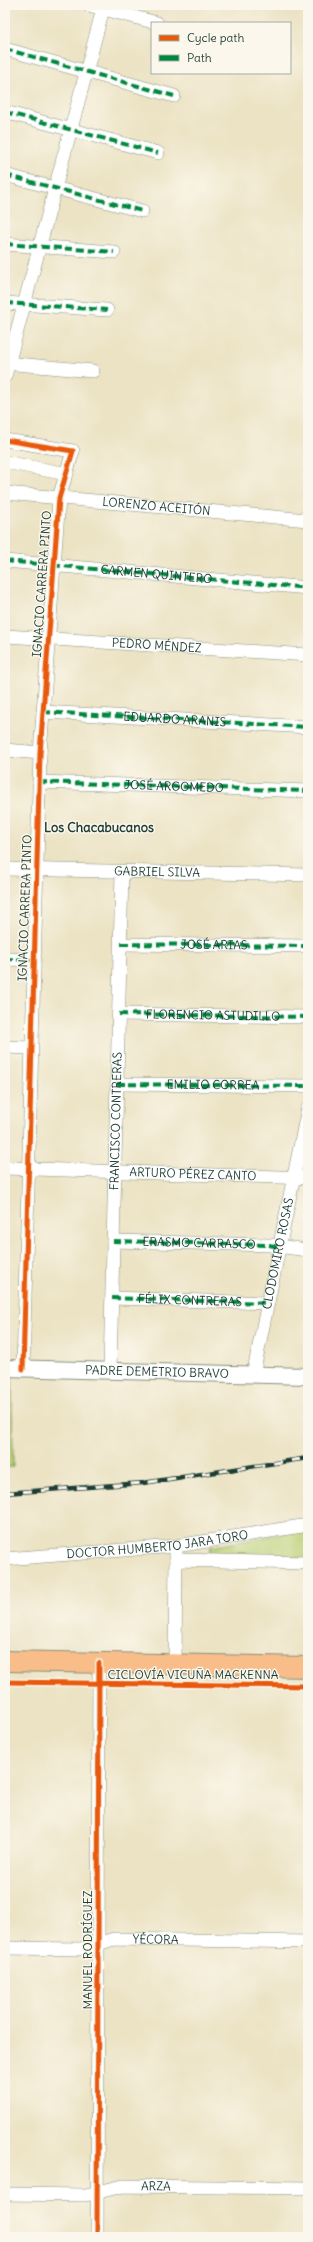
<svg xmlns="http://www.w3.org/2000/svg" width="313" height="2242" viewBox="0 0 313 2242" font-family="Delius,sans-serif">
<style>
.green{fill:#b8ce72;stroke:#6c8653}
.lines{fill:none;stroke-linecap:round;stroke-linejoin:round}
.minor-casing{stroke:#86907c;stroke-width:14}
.tertiary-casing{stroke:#86907c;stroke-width:18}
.primary-casing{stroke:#86907c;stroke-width:22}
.minor{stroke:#fff;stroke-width:13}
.tertiary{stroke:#fff;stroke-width:16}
.primary{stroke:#f8bd88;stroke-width:20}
.rail-casing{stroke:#1f3d34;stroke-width:4.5}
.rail{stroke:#fbf7ec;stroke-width:3;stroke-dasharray:9;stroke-linecap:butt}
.quiet{stroke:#00873e;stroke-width:4;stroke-dasharray:8 4;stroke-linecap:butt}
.cycleway-casing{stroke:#fbf7ec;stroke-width:8}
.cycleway{stroke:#e8590c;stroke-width:5}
.labels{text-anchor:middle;stroke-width:3;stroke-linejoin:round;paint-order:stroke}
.street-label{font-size:12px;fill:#1f3d34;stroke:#fbf7ec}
.neighbourhood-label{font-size:13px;font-weight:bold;fill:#1f3d34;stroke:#fbf7ec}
</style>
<rect width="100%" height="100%" fill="#fbf7ec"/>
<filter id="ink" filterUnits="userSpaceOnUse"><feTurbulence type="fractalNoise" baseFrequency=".025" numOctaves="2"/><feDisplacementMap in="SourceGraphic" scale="8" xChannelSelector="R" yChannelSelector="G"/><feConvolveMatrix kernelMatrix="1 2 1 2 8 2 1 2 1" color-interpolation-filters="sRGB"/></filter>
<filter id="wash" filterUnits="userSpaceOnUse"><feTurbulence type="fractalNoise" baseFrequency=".012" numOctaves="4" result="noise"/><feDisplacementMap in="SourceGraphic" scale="16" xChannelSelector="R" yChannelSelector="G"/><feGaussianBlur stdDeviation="0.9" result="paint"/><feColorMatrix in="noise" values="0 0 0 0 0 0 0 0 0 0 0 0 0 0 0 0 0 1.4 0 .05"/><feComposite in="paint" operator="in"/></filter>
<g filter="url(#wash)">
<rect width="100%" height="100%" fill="#ece3c4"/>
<g class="green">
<polygon points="5,1364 12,1364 13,1467 5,1467"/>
<polygon points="308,1529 308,1558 209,1557 210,1547"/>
</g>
</g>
<g filter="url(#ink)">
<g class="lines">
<defs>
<g id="minor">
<polyline points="89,5 157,23"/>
<polyline points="5,49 174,96"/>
<polyline points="5,112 158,153"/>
<polyline points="5,175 142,211"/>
<polyline points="5,244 114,252"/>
<polyline points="5,303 107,310"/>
<polyline points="5,363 93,371"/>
<polyline points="5,376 104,5"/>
<polyline points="5,440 73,451 59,498 40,753 23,1369"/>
<polyline points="5,462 67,474"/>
<path id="s1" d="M5,493l303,27"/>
<path id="s2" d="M5,561l303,27"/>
<path id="s3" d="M5,636l303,19"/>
<path id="s4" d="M43,712l265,15"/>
<polyline points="5,750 40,753"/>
<polyline points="39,782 308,791"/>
<path id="s5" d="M5,869l303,6"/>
<path id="s6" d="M121,944l187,2"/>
<polyline points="5,959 34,960"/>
<polyline points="119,1014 308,1017"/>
<polyline points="5,1047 31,1048"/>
<path id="s7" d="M117,1084l191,2"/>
<path id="s8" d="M5,1168l303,10"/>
<polyline points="113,1241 269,1245 308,1250"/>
<polyline points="112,1298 268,1303"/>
<path id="s9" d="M110,1371l12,-499"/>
<path id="s10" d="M253,1375l55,-267"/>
<path id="s11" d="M5,1559l171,-13 132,-21"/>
<polyline points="176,1560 308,1563"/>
<polyline points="175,1664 176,1552"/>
<path id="s12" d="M5,1948l76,1 33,-10 194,3"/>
<path id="s13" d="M5,2194l81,1 37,-9 185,2"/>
<polyline points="97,2237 99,1663"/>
</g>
<g id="tertiary">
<path id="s14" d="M5,1368l303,8"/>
</g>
<polyline id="primary" points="5,1661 308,1667"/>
</defs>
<use href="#minor" class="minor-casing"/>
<use href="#tertiary" class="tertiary-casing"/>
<use href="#primary" class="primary-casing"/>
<use href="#minor" class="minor"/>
<use href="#tertiary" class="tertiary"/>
<use href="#primary" class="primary"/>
<defs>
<polyline id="rail" points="5,1493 143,1483 308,1458"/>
</defs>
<use href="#rail" class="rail-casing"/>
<use href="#rail" class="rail"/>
<g class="quiet">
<polyline points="5,49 174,96"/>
<polyline points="5,112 158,153"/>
<polyline points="5,175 142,211"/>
<polyline points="5,244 114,252"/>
<polyline points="5,303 107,310"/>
<polyline points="5,561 308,588"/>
<polyline points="43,712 308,727"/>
<path id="s15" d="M39,782l269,9"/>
<polyline points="121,944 308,946"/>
<polyline points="5,959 34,960"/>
<path id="s16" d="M119,1014l189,3"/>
<polyline points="117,1084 308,1086"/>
<path id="s17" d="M113,1241l156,4 10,2"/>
<path id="s18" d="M112,1298l156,5"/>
</g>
<defs>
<g id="cycleway">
<polyline points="5,440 73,451 59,498 40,753 23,1369"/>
<polyline points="5,1682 308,1686"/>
<polyline points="97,2237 99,1663"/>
</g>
</defs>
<use href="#cycleway" class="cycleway-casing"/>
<use href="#cycleway" class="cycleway"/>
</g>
</g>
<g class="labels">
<g class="street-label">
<text dy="4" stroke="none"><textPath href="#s1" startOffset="152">LORENZO ACEITÓN</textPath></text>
<text dy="4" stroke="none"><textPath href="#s2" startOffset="152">CARMEN QUINTERO</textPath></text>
<text transform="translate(42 584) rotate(-86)" y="4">IGNACIO CARRERA PINTO</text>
<text dy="4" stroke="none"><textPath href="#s3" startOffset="152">PEDRO MÉNDEZ</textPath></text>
<text dy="4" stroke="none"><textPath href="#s4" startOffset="132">EDUARDO ARANIS</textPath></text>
<text dy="4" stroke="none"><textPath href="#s15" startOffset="135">JOSÉ ARGOMEDO</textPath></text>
<text dy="4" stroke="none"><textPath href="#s5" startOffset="152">GABRIEL SILVA</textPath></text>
<text transform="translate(25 908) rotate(-88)" y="4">IGNACIO CARRERA PINTO</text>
<text dy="4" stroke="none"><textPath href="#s6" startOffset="93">JOSÉ ARIAS</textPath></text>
<text dy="4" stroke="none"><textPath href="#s16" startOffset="94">FLORENCIO ASTUDILLO</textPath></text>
<text dy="4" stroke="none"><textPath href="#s7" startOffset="96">EMILIO CORREA</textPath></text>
<text dy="4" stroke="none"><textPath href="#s9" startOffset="250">FRANCISCO CONTRERAS</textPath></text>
<text dy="4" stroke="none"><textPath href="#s8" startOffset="188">ARTURO PÉREZ CANTO</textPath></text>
<text dy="4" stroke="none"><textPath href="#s17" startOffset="86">ERASMO CARRASCO</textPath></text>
<text dy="4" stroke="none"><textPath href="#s10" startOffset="124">CLODOMIRO ROSAS</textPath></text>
<text dy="4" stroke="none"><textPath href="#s18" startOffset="78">FÉLIX CONTRERAS</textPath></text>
<text dy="4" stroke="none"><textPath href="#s14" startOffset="152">PADRE DEMETRIO BRAVO</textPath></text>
<text dy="4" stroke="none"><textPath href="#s11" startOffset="153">DOCTOR HUMBERTO JARA TORO</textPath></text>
<text x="193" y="1679">CICLOVÍA VICUÑA MACKENNA</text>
<text dy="4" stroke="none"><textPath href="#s12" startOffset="152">YÉCORA</textPath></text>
<text transform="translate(88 1950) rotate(-90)" y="4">MANUEL RODRÍGUEZ</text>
<text dy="4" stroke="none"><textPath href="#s13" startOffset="152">ARZA</textPath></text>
</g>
<g class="neighbourhood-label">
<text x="99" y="832">Los Chacabucanos</text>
</g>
</g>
<rect width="313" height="2242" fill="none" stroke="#fbf7ec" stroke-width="20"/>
<rect x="151" y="22" width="140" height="52" fill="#fbf7ec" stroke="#a3ada2"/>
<rect x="159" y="35" width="20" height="6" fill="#e8590c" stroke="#a3ada2"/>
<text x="187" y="42" font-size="12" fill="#1f3d34">Cycle path</text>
<rect x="159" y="55" width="20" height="6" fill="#00873e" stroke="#a3ada2"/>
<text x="187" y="62" font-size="12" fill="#1f3d34">Path</text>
</svg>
